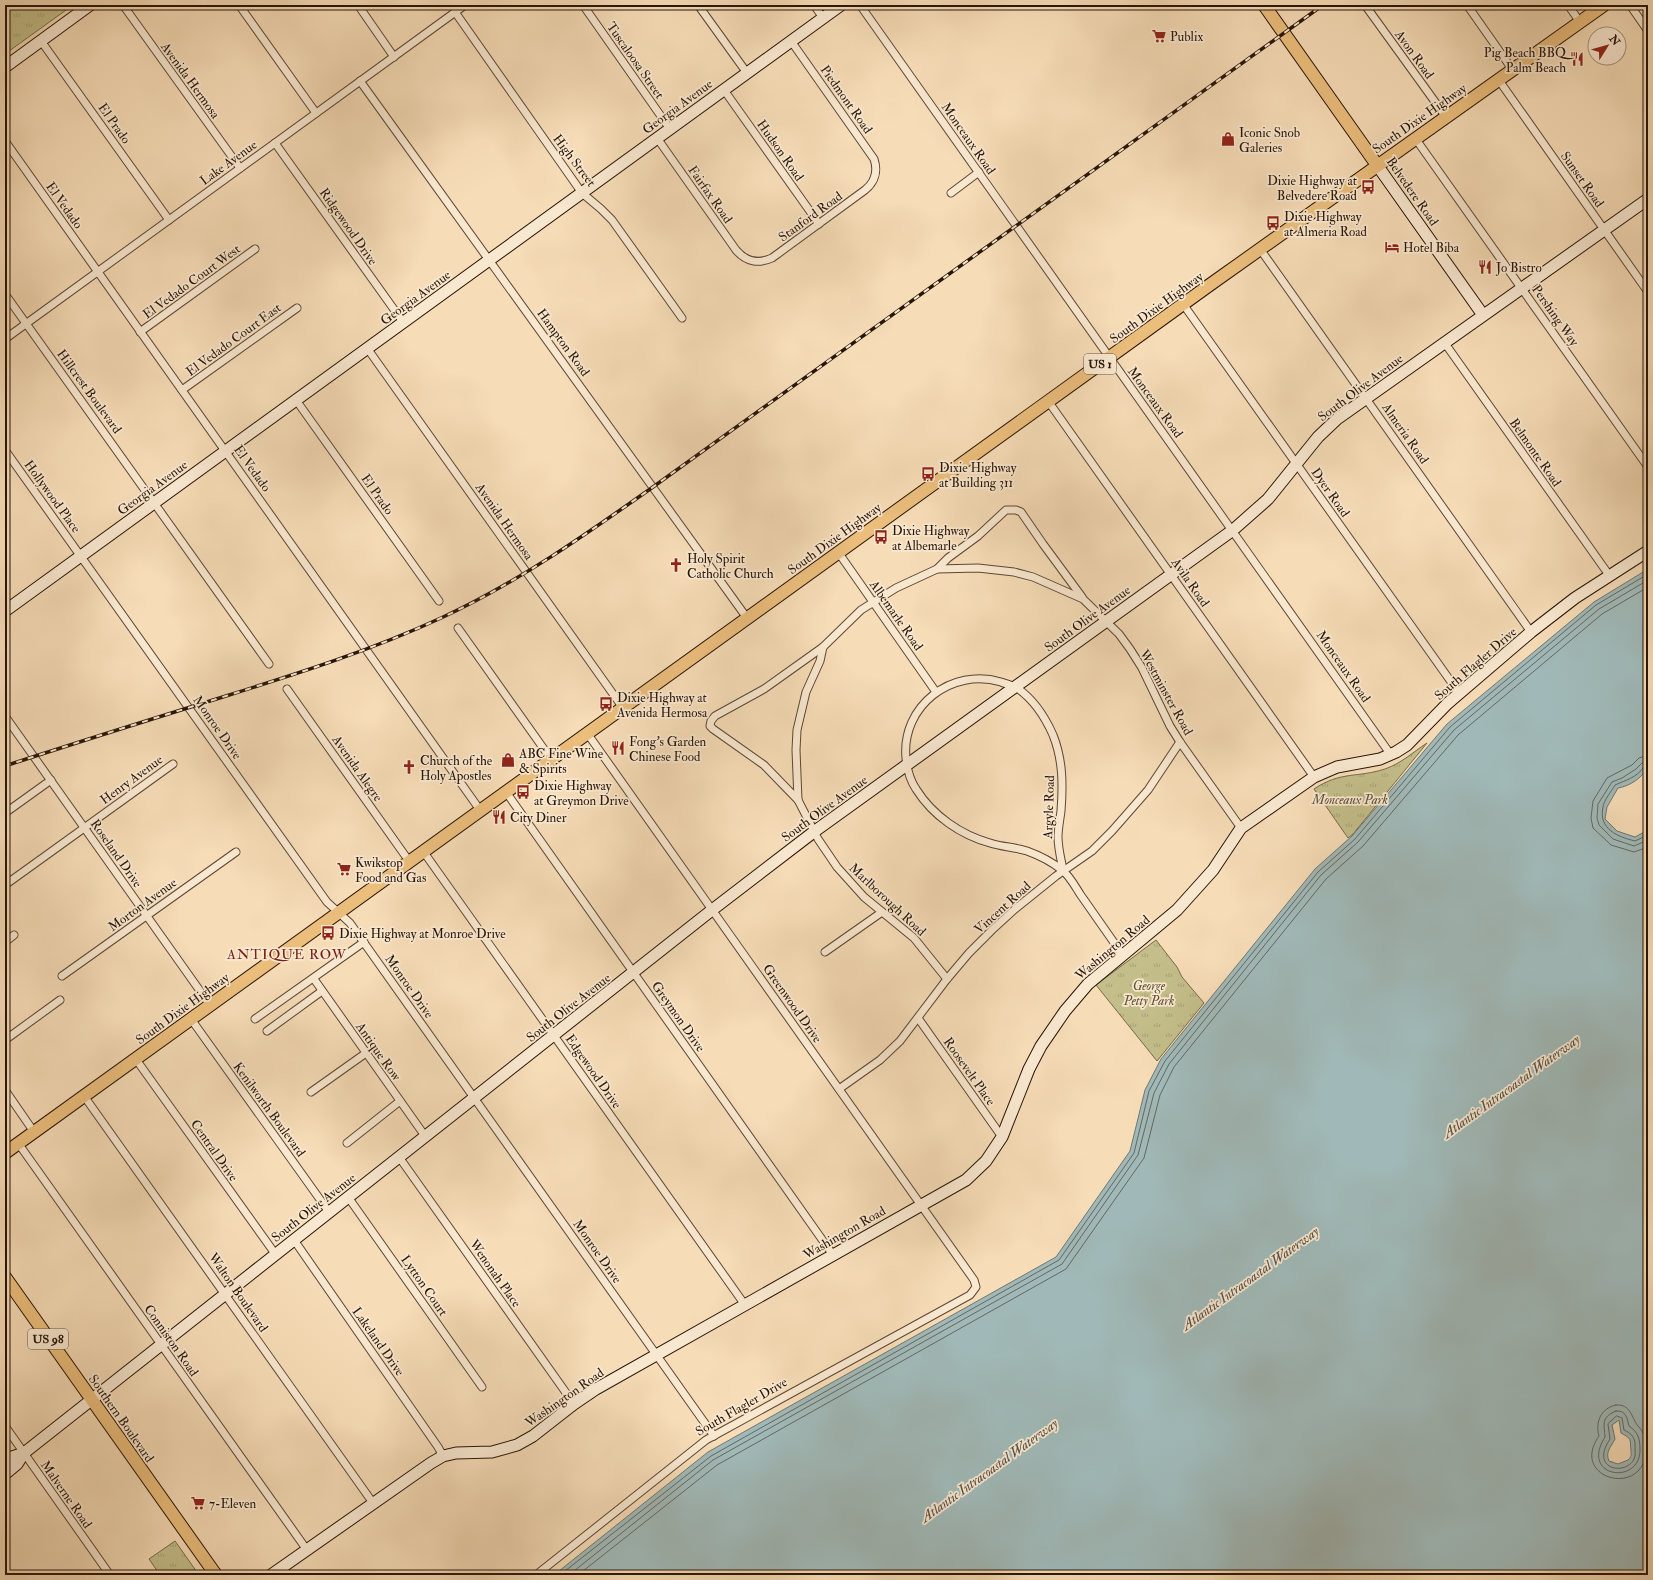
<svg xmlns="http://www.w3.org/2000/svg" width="1653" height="1580" viewBox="0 0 1653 1580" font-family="'IM FELL Double Pica',serif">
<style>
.grass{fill:url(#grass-tufts);stroke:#766a48}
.water{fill:#a0b9b8;stroke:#707771;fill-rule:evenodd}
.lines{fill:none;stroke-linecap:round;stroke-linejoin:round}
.shore{stroke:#646760;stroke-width:1}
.street-casing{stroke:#5c4733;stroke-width:9}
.secondary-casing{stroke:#281507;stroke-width:13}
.primary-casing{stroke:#281507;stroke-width:14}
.street{stroke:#f9e8d0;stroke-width:7}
.secondary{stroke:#f9e8d0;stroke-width:11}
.primary{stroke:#ebbe7c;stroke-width:12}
.rail-casing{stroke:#281507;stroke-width:3.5}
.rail{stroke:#f9e8d0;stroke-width:2;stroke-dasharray:6;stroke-linecap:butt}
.labels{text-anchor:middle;stroke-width:3.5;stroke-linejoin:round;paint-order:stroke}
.shield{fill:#f9e8d0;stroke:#675443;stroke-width:1}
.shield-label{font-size:12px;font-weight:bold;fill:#281507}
.poi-label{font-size:13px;fill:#281507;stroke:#f9e8d0;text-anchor:start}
.street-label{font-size:13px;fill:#281507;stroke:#f9e8d0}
.park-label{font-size:13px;font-style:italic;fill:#5e5035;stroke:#f9e8d0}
.neighbourhood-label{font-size:14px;letter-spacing:1px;fill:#7a1f14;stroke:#f9e8d0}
.water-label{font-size:14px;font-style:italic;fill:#524e45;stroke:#f9e8d0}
</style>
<defs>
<pattern id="grass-tufts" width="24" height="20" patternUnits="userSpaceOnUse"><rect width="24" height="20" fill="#c3be8a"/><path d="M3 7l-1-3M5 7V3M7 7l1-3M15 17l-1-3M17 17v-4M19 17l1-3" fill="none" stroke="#a8a276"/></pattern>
</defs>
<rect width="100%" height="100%" fill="#f6dcb7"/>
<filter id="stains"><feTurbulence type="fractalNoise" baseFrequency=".005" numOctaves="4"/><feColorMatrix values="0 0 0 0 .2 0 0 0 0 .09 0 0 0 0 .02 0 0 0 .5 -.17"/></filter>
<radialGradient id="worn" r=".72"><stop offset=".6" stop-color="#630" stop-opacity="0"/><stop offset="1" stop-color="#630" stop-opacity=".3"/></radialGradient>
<g class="grass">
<polygon points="5,5 73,5 5,54"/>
<path d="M1427,743l-74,91 -5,4 -34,-49c27,-18 43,-11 71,-20 17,-6 28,-17 42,-26z"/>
<polygon points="1156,940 1177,967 1182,977 1204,1003 1157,1061 1096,985"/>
<polygon points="175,1541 199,1575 160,1575 149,1559"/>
</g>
<path class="water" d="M1648,569v198c-6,11 -18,19 -30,21l-11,19 -2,12 12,12 18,6 13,-7v745h-1094l154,-123 348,-195 74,-106 15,-61 16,-31 154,-190 37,-33 95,-112 147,-122zM1619,1420l2,13c11,6 9,6 10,18 0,4 1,5 -3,9l-10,4 -9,-3c-4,-9 2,-14 6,-22l-3,-14z"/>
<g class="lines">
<g class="shore">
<polyline points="1648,755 1639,758 1632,765 1607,778 1593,801 1591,818 1593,828 1611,845 1634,852 1648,847"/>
<polyline points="1648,761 1642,763 1636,769 1622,778 1612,782 1598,804 1597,818 1599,825 1613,839 1634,846 1648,840"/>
<path d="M1648,766l-4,1c-8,11 -18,13 -29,18 -4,7 -11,15 -12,22 -5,22 15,30 32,34l13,-6"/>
<path d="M1616,1405c15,-1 15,12 22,21 6,6 8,14 8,22 1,51 -78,32 -47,-12 -4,-14 2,-28 17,-31z"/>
<path d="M1616,1411c10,-1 11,7 13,15 9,6 11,13 11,23 1,37 -61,29 -35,-12 -1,-13 -4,-20 11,-26z"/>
<path d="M1617,1416l5,2 2,12c7,3 12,8 11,17 0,4 1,8 -1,12 -8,17 -45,11 -24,-20l-2,-15z"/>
<polyline points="560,1575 711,1456 1059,1260 1134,1153 1149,1091 1165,1061 1318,872 1355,839 1450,727 1596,605 1648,574"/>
<polyline points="569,1575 713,1460 1062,1264 1138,1155 1154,1093 1169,1064 1321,875 1358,842 1454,730 1599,609 1648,580"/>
<polyline points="578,1575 717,1465 1066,1269 1144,1158 1160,1095 1174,1067 1326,879 1363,846 1458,735 1602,614 1648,587"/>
</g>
<defs>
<g id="street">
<polyline points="123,5 240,168"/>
<polyline points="239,5 316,113"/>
<polyline points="358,5 394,57"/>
<polyline points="583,5 670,129"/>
<polyline points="698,5 747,73"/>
<polyline points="814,5 823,18"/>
<polyline points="860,5 1391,755"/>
<polyline points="1365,5 1446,117"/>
<polyline points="1467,5 1512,69"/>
<polyline points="1568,5 1580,22"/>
<polyline points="1630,5 1648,31"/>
<polyline points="455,12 582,193 601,209 612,220 682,318"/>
<polyline points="41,41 169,220"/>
<polyline points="1498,79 1648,292"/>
<polyline points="360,81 747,618"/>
<polyline points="724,90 819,224"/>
<path d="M657,138l79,112c10,12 23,14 36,8l93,-68c10,-8 13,-19 9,-31l-83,-118"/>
<polyline points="1415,138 1648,467"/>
<polyline points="5,141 480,810"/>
<polyline points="275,143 403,322"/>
<polyline points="951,193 979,172"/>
<polyline points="1260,249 1531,632"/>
<polyline points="5,294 269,664"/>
<polyline points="1183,304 1459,693"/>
<polyline points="140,332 255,249"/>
<polyline points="5,339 465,5"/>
<polyline points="1444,342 1609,575"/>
<polyline points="367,348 623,708"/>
<polyline points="182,390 297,308"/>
<polyline points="296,400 439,601"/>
<polyline points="1048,401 1314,777"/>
<polyline points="5,450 327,902 350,923 714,1436"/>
<polyline points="838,552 936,692"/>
<polyline points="937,569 948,558 978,536 1006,510 1016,510 1021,512 1043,544 1082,597"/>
<polyline points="458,628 551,759"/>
<polyline points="287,689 409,861"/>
<polyline points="5,716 210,1005"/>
<polyline points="506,792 833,1255"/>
<polyline points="798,800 764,765 713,729 710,726 711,721 715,716 764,689 823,647"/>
<polyline points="5,813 51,780"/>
<polyline points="423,851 745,1305"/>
<path d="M1063,870c-2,-11 -5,-22 -5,-33 0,-8 2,-18 3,-26 2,-26 2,-51 -8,-76 -8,-18 -20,-36 -36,-47 -5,-3 -11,-4 -16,-6 -49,-15 -100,24 -95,76 1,11 4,22 10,31 17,27 45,46 74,54 12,4 25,4 37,8 11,4 25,11 35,19 7,5 13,16 18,24 14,20 28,40 42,60"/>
<polyline points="5,885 173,764"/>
<polyline points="5,942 14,935"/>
<polyline points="825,952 882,912"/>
<polyline points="62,976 236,852"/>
<polyline points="314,979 425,1136"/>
<polyline points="947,979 914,938 864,897 837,867 818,839 798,800 796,750 797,730 806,692 820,661 823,647 861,610 896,588 937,569 978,568 1014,572 1033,577 1083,599 1119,634 1130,649 1142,668 1170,726 1180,742 1241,828"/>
<polyline points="918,1018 1002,1137"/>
<polyline points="191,1019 329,1212"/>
<polyline points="255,1019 364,942"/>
<polyline points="267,1031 322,991"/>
<polyline points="5,1040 60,1000"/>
<polyline points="135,1058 276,1255"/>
<polyline points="839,1089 880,1060 900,1041 947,979 969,953 992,930 1015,909 1056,876 1092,851 1112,831 1148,790 1180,742"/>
<polyline points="5,1090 34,1132"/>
<polyline points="311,1092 366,1053"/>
<polyline points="84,1096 373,1503"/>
<polyline points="18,1143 307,1550"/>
<polyline points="347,1143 400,1101"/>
<polyline points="399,1157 574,1404"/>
<polyline points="348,1197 482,1387"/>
<polyline points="294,1240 438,1447 443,1456"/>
<polyline points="5,1426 110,1575"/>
<polyline points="5,1570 8,1575"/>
<polyline points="536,1575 706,1440 970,1295 976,1287 974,1280 587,733"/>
</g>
<g id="secondary">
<polyline points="5,67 90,5"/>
<polyline points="1377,165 1483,315"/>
<polyline points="5,611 841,5"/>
<polyline points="5,1462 12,1457 24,1453"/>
<polyline points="5,1474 17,1464 24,1453 712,910 815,831 1233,530 1268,499 1318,437 1337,419 1648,199"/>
<polyline points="271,1575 431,1463 443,1456 456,1453 492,1452 517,1445 533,1436 574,1404 596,1389 966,1180 986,1161 1002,1137 1029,1069 1041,1046 1065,1011 1088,984 1177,910 1213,870 1241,828 1314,777 1337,767 1380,759 1396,752 1407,745 1448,703 1531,632 1575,598 1648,551"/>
</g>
<g id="primary">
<polyline points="1264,5 1377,165"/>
<polyline points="5,1153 1211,284 1604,5"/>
<polyline points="5,1277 216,1575"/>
</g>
</defs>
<use href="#street" class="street-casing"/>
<use href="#secondary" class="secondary-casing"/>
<use href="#primary" class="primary-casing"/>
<use href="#street" class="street"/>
<use href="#secondary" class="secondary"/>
<use href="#primary" class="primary"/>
<defs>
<path id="rail" d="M5,766c73,-24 147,-47 221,-70 73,-23 146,-46 215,-78 76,-35 144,-83 212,-131l670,-482"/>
</defs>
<use href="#rail" class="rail-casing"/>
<use href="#rail" class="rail"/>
</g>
<defs>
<symbol id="supermarket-bare" viewBox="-9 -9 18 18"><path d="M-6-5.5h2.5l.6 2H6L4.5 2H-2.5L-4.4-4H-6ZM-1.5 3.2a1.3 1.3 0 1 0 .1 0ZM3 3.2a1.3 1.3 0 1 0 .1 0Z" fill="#8f2418" stroke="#f9e8d0" stroke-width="2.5" paint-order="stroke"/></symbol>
<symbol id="restaurant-bare" viewBox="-9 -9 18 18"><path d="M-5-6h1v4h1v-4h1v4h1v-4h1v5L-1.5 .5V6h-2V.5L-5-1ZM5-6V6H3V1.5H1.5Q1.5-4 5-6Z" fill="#8f2418" stroke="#f9e8d0" stroke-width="2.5" paint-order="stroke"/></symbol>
<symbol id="shop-bare" viewBox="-9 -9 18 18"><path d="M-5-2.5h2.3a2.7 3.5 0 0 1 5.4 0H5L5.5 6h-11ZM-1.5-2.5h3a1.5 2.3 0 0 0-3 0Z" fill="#8f2418" stroke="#f9e8d0" stroke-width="2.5" paint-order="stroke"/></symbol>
<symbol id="bus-bare" viewBox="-9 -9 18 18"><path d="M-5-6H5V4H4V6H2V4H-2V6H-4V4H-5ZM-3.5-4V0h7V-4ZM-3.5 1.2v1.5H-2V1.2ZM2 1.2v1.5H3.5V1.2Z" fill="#8f2418" stroke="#f9e8d0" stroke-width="2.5" paint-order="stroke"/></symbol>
<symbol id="hotel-bare" viewBox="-9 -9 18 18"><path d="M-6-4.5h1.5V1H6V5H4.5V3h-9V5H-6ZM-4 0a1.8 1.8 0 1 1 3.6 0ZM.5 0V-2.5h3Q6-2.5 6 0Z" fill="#8f2418" stroke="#f9e8d0" stroke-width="2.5" paint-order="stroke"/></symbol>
<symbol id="church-bare" viewBox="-9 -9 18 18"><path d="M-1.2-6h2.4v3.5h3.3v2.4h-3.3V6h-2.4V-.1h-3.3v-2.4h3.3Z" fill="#8f2418" stroke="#f9e8d0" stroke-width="2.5" paint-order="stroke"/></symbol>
</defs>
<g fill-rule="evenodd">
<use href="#supermarket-bare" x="1149" y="26" width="20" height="20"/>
<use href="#restaurant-bare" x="1567" y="49" width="20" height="20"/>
<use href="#shop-bare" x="1218" y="129" width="20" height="20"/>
<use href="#bus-bare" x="1358" y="177" width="20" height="20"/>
<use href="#bus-bare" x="1263" y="213" width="20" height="20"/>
<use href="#hotel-bare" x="1382" y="237" width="20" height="20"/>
<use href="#restaurant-bare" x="1475" y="257" width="20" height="20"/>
<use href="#bus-bare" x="918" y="464" width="20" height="20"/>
<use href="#bus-bare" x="871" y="527" width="20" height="20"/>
<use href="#church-bare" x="666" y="555" width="20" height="20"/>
<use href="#bus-bare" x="596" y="694" width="20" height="20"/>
<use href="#restaurant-bare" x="608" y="738" width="20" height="20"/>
<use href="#shop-bare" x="498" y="750" width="20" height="20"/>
<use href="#church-bare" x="399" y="757" width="20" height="20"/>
<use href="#bus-bare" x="513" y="782" width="20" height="20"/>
<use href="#restaurant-bare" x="489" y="807" width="20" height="20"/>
<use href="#supermarket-bare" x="334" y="859" width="20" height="20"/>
<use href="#bus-bare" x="318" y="923" width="20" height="20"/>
<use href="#supermarket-bare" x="188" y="1493" width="20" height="20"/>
</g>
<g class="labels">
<g class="shield">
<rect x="1084" y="354" width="32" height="20" rx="3"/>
<rect x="28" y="1329" width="40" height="20" rx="3"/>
</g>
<g class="shield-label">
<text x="1100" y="368">US 1</text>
<text x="48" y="1343">US 98</text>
</g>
<g class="poi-label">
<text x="1170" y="41">Publix</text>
<text x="1566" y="57" text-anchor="end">Pig Beach BBQ<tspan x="1566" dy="15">Palm Beach</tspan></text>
<text x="1239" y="137">Iconic Snob<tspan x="1239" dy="15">Galeries</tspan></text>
<text x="1357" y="185" text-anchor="end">Dixie Highway at<tspan x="1357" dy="15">Belvedere Road</tspan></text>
<text x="1284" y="221">Dixie Highway<tspan x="1284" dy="15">at Almeria Road</tspan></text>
<text x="1403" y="252">Hotel Biba</text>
<text x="1496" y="272">Jo Bistro</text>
<text x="939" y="472">Dixie Highway<tspan x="939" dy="15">at Building 311</tspan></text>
<text x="892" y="535">Dixie Highway<tspan x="892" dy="15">at Albemarle</tspan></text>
<text x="687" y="563">Holy Spirit<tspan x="687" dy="15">Catholic Church</tspan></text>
<text x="617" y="702">Dixie Highway at<tspan x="617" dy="15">Avenida Hermosa</tspan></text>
<text x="629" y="746">Fong's Garden<tspan x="629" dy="15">Chinese Food</tspan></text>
<text x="519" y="758">ABC Fine Wine<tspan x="519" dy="15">&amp; Spirits</tspan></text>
<text x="420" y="765">Church of the<tspan x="420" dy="15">Holy Apostles</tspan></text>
<text x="534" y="790">Dixie Highway<tspan x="534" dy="15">at Greymon Drive</tspan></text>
<text x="510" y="822">City Diner</text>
<text x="355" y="867">Kwikstop<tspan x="355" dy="15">Food and Gas</tspan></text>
<text x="339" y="938">Dixie Highway at Monroe Drive</text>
<text x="209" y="1508">7-Eleven</text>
</g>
<g class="street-label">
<text transform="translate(1415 54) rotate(54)" y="5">Avon Road</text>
<text transform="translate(636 60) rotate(55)" y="5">Tuscaloosa Street</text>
<text transform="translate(191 80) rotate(54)" y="5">Avenida Hermosa</text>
<text transform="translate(847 99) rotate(55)" y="5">Piedmont Road</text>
<text transform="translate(677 106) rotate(-36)" y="5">Georgia Avenue</text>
<text transform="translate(1419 118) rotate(-35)" y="5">South Dixie Highway</text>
<text transform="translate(115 123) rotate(55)" y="5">El Prado</text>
<text transform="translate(969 138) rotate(55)" y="5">Monceaux Road</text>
<text transform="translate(781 150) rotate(55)" y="5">Hudson Road</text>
<text transform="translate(575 160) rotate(53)" y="5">High Street</text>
<text transform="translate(228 162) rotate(-36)" y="5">Lake Avenue</text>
<text transform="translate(1583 179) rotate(55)" y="5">Sunset Road</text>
<text transform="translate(1413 191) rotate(55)" y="5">Belvedere Road</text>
<text transform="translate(711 194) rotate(55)" y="5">Fairfax Road</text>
<text transform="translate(65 205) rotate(55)" y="5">El Vedado</text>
<text transform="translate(810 216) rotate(-36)" y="5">Stanford Road</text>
<text transform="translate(349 226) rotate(55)" y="5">Ridgewood Drive</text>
<text transform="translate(191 281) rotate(-36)" y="5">El Vedado Court West</text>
<text transform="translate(415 297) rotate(-36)" y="5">Georgia Avenue</text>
<text transform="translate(1156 307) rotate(-36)" y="5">South Dixie Highway</text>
<text transform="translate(1556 315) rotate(55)" y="5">Pershing Way</text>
<text transform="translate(233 339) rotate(-36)" y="5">El Vedado Court East</text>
<text transform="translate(564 342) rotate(54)" y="5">Hampton Road</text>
<text transform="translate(1360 387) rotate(-37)" y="5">South Olive Avenue</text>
<text transform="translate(90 391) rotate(54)" y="5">Hillcrest Boulevard</text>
<text transform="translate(1156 402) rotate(54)" y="5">Monceaux Road</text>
<text transform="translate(1406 433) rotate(55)" y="5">Almeria Road</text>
<text transform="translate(1536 452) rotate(55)" y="5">Belmonte Road</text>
<text transform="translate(253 468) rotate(55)" y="5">El Vedado</text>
<text transform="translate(152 487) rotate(-36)" y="5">Georgia Avenue</text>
<text transform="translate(1331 492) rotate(55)" y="5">Dyer Road</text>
<text transform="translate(378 494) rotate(55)" y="5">El Prado</text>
<text transform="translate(53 496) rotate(54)" y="5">Hollywood Place</text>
<text transform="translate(505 521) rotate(55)" y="5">Avenida Hermosa</text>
<text transform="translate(834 538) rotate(-36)" y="5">South Dixie Highway</text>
<text transform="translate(1191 582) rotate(55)" y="5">Avila Road</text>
<text transform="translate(897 615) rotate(55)" y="5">Albemarle Road</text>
<text transform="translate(1087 618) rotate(-36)" y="5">South Olive Avenue</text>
<text transform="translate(1475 663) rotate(-41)" y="5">South Flagler Drive</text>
<text transform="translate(1344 666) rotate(55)" y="5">Monceaux Road</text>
<text transform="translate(1167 692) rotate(61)" y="5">Westminster Road</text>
<text transform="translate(218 727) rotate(55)" y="5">Monroe Drive</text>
<text transform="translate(358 768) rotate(55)" y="5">Avenida Alegre</text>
<text transform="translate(131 779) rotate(-36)" y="5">Henry Avenue</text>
<text transform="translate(1048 807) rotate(-88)" y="5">Argyle Road</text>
<text transform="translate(824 808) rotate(-36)" y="5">South Olive Avenue</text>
<text transform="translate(117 853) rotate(55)" y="5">Roseland Drive</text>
<text transform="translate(888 899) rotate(43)" y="5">Marlborough Road</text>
<text transform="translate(142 904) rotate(-36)" y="5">Morton Avenue</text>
<text transform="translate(1002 907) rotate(-42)" y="5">Vincent Road</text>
<text transform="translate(1112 947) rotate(-40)" y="5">Washington Road</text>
<text transform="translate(410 986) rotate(55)" y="5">Monroe Drive</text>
<text transform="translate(793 1003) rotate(55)" y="5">Greenwood Drive</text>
<text transform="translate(568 1007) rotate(-38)" y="5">South Olive Avenue</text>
<text transform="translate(182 1008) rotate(-36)" y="5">South Dixie Highway</text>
<text transform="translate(679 1016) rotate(55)" y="5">Greymon Drive</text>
<text transform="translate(379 1051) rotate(55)" y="5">Antique Row</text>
<text transform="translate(594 1071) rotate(55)" y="5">Edgewood Drive</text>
<text transform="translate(970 1071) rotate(55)" y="5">Roosevelt Place</text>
<text transform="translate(270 1109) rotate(54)" y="5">Kenilworth Boulevard</text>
<text transform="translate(215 1150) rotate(55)" y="5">Central Drive</text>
<text transform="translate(313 1207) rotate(-38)" y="5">South Olive Avenue</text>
<text transform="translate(844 1232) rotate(-30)" y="5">Washington Road</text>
<text transform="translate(598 1251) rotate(55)" y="5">Monroe Drive</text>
<text transform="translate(496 1273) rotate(55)" y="5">Wenonah Place</text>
<text transform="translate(425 1285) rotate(55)" y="5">Lytton Court</text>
<text transform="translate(239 1292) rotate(55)" y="5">Walton Boulevard</text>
<text transform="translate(172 1340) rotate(55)" y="5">Conniston Road</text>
<text transform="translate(379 1341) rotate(55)" y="5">Lakeland Drive</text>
<text transform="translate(564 1397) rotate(-35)" y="5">Washington Road</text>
<text transform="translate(741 1406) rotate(-30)" y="5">South Flagler Drive</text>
<text transform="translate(122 1418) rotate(55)" y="5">Southern Boulevard</text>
<text transform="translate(67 1494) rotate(55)" y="5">Malverne Road</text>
</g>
<g class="park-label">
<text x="1350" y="804">Monceaux Park</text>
<text x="1149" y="990">George<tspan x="1149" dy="15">Petty Park</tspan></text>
</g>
<g class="neighbourhood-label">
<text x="287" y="959">ANTIQUE ROW</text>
</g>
<g class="water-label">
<text transform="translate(1511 1086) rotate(-36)" y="5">Atlantic Intracoastal Waterway</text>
<text transform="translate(1250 1278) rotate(-36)" y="5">Atlantic Intracoastal Waterway</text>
<text transform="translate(989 1470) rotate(-36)" y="5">Atlantic Intracoastal Waterway</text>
</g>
</g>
<rect width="1653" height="1580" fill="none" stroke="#f6dcb7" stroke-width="20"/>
<rect x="6" y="6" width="1641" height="1568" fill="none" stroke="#281507" stroke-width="2"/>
<rect x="10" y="10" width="1633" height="1560" fill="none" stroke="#281507"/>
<g transform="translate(1607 46) rotate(53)"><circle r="19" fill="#f9e8d0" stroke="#a59480"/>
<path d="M0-3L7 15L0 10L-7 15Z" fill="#8f2418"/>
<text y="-6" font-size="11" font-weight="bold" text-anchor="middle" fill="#281507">N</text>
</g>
<rect width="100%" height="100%" filter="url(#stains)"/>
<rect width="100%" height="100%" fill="url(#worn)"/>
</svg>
